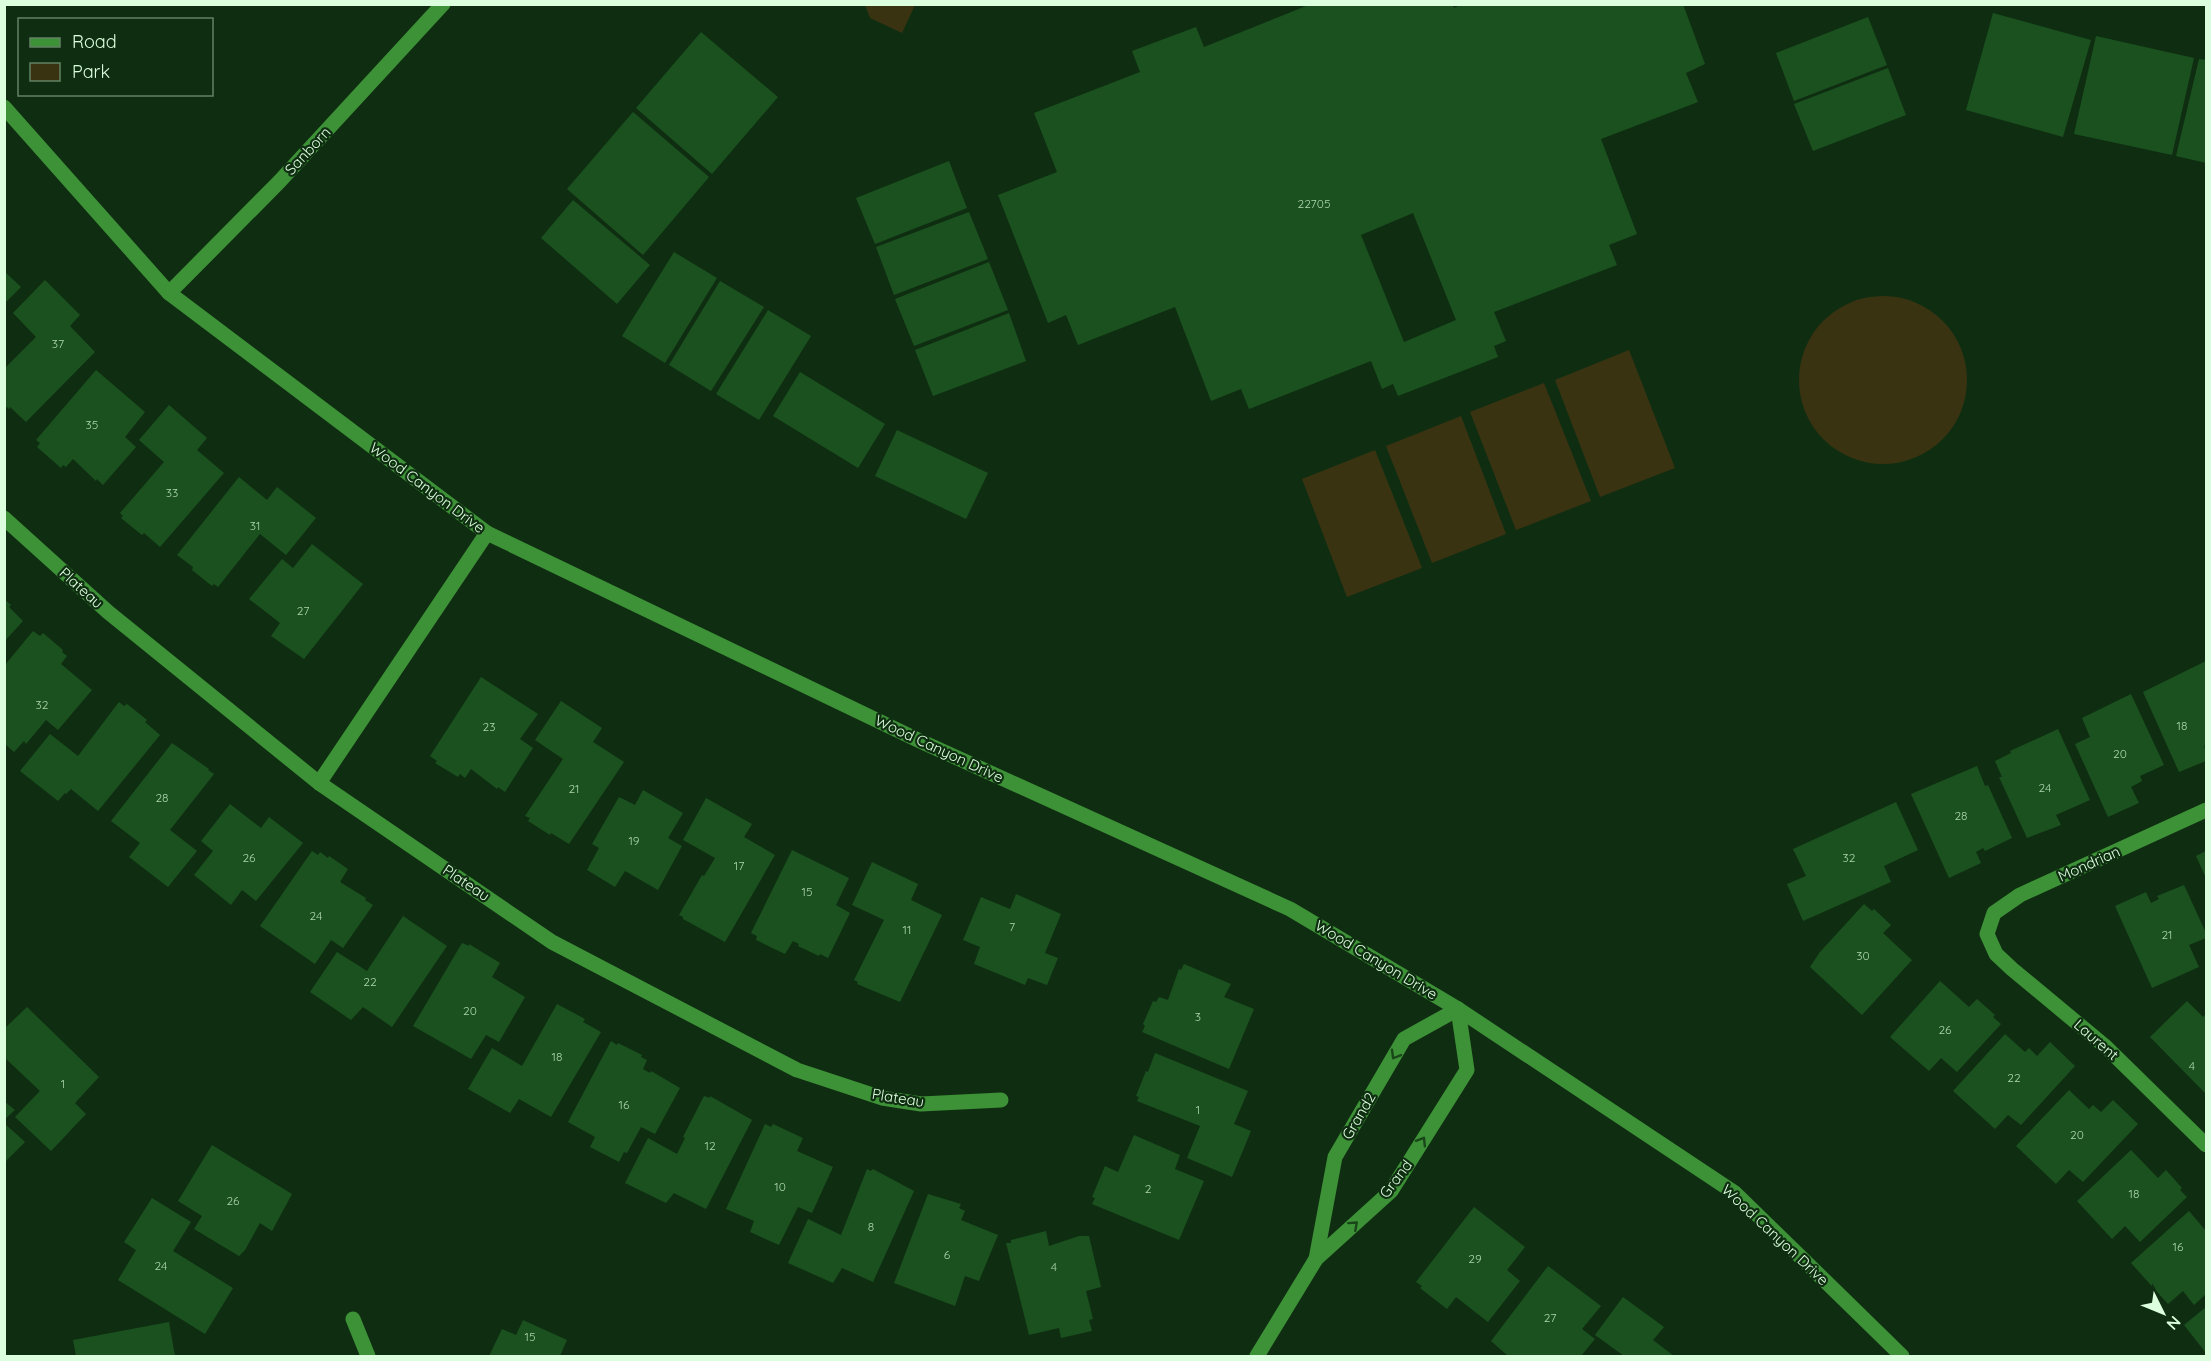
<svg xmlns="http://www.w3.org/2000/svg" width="2211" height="1361" viewBox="0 0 2211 1361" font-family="Quicksand,sans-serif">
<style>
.green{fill:#393312}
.building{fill:#1a511f;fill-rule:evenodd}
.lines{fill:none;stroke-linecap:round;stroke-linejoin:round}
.minor{stroke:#3d9137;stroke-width:15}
.oneway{stroke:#1a471a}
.labels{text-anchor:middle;stroke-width:4.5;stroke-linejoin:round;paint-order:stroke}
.number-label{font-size:12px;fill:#acd4ae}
.street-label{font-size:15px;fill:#dcffdd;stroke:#0f2e11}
</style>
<rect width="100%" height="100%" fill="#0f2e11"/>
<g class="green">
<polygon points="865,5 915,5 902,33 870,18"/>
<circle cx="1883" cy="380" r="84"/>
<polygon points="1629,350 1675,468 1600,497 1555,380"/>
<polygon points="1544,383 1591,501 1516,530 1470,412"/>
<polygon points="1461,416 1506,534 1432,563 1386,446"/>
<polygon points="1375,450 1422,568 1347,597 1302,479"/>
</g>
<g class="building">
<path d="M1306,4h147l1,4 8,-4h221l22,60 -19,9 12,29 -97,37 36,95 -28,11 8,20 -123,47 12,29 -12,5 4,11 -100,39 -5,-12 -11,5 -11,-28 -122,48 -8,-20 -30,12 -36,-94 -97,38 -12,-30 -18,8 -50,-128 59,-23 -23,-59 106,-41 -8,-21 64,-24 8,20 102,-41zM1413,213l43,107 -52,22 -43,-107z"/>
<polygon points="1993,13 2091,40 2063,137 1966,110"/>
<polygon points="1868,17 1887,65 1794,101 1776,53"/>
<polygon points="701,32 778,97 712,174 636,108"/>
<polygon points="2096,36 2194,58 2172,155 2074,134"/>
<polygon points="2199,59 2206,60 2206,163 2176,156"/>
<polygon points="1888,68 1906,115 1813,151 1794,104"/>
<polygon points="633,112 709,177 643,255 567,189"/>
<polygon points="949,161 967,208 875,244 856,198"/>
<polygon points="573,200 650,265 617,304 541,238"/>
<polygon points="969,212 988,259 894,295 876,247"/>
<polygon points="674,252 717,278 665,363 622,336"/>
<polygon points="989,262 1008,310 914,346 895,299"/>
<polygon points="4,271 21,287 4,304"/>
<polygon points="45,280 80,315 70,326 95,352 26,422 10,407 9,409 4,405 4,369 36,337 13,313"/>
<polygon points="720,281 764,307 711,391 669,365"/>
<polygon points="768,310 811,336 759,420 716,394"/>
<polygon points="1009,313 1026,361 933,396 915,350"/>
<polygon points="96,370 145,412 125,437 136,447 103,485 97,479 96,481 73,459 66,467 63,465 61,468 37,447 40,443 36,440"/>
<polygon points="800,372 885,424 858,468 773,416"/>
<polygon points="169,405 207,438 197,450 224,473 160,547 144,533 142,535 121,518 123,516 120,513 164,462 139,440"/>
<polygon points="897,430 988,473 966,519 875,476"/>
<polygon points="239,477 267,500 277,487 316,518 286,555 260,534 218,587 214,584 212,586 192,570 193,567 177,555"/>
<polygon points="312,544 363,584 304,659 271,636 280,623 249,599 282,559 293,568"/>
<polygon points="4,599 11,605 9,607 23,621 4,642"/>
<polygon points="33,631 40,636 43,633 63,650 62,652 67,656 61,664 92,690 58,730 46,720 26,744 24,741 14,752 5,744 5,665"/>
<polygon points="2206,661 2206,744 2204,746 2206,752 2206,761 2179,772 2143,692"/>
<polygon points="481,677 538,714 520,739 533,748 505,792 498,787 497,789 471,769 465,778 460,774 458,777 435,763 437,761 430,756"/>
<polygon points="2131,694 2164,765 2140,776 2142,781 2131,787 2139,803 2108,817 2075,744 2090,737 2082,718"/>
<polygon points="561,701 602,728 593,742 624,762 569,844 551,833 550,835 528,821 530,818 525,816 563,759 535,740"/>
<polygon points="119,702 124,706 127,704 147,720 145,722 160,735 98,811 71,789 66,794 65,793 58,801 20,771 50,734 78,756"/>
<polygon points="2058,729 2090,800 2056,815 2061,825 2027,838 1999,777 2002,777 1995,761 2011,753 2010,751"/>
<polygon points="172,743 209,769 208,770 214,774 170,830 197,851 168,887 129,857 140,843 111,821"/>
<polygon points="1977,766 1985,786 1988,785 2012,838 1985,851 1983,848 1976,852 1981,863 1949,878 1911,794"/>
<polygon points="643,790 683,813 668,838 682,846 658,890 625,871 615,887 587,870 599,848 592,844 619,797 635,805"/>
<polygon points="706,798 752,824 744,837 775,855 725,942 683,919 683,917 679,915 702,875 704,876 715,858 683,840"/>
<polygon points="1896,802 1918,850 1884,866 1891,882 1803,921 1787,884 1806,876 1793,849"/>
<polygon points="230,804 261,828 269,817 303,843 256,901 242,890 231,905 194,875 213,851 201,841"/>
<polygon points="792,850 849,878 836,905 850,913 828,958 820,954 819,956 798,946 799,944 793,941 785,954 756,940 757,936 751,933"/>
<polygon points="312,851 318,855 320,852 328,858 329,856 348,869 340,882 366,898 365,900 373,905 343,948 331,940 315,964 260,926"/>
<polygon points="2206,851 2206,878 2196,856"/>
<polygon points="872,862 918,884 911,900 942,915 900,1002 857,984 858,982 854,980 884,920 852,905"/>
<polygon points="2184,885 2206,933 2206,938 2189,945 2199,967 2152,988 2115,906 2146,892 2151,903 2159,899 2157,896"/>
<polygon points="1016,894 1061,914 1045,953 1058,958 1047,985 1028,978 1025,985 974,964 980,947 963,940 981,897 1010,909"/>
<polygon points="1864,904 1872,911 1874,909 1891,925 1883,933 1912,960 1862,1015 1810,967 1820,952"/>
<polygon points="403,916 447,946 392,1027 363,1007 351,1020 310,992 337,952 367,971"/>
<polygon points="462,943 469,946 469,944 500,963 492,977 525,997 499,1042 486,1035 471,1059 413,1026"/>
<polygon points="1184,964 1231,984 1224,997 1254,1009 1229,1069 1142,1032 1145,1026 1143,1024 1153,1001 1156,1002 1159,997 1168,1000 1179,969 1181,970"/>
<polygon points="1940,981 1969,1007 1977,999 1995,1015 1993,1017 2001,1024 1957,1072 1941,1058 1929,1071 1890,1037"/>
<polygon points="2187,1001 2203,1017 2206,1014 2206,1094 2150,1037"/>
<polygon points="557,1004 585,1019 583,1022 601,1032 551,1117 519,1099 510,1113 468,1089 492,1048 522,1066"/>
<polygon points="27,1007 99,1077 75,1103 86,1114 51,1151 15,1117 40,1091 4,1057 4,1029"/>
<polygon points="2005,1034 2025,1052 2029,1048 2037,1056 2050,1042 2075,1066 2021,1125 2008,1115 1995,1129 1953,1091"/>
<polygon points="611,1041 617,1045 618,1043 642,1055 641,1057 647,1060 643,1069 650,1073 651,1071 680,1088 655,1134 641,1127 627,1153 624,1152 619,1162 590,1147 595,1137 568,1122"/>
<polygon points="1155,1053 1248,1091 1234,1124 1251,1131 1232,1177 1187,1158 1200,1126 1137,1101 1139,1097 1136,1096 1146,1071 1148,1072"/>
<polygon points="2069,1090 2089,1109 2093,1105 2101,1112 2113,1100 2138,1124 2083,1182 2069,1170 2056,1184 2016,1146"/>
<polygon points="704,1096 710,1098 710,1096 752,1120 706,1209 674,1193 666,1203 625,1183 648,1138 677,1154 685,1138 683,1137"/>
<polygon points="4,1101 15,1110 4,1120"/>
<polygon points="4,1123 25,1142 4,1163"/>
<polygon points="765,1124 771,1127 773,1124 803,1138 797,1151 833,1167 812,1213 798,1207 779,1245 750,1232 754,1221 726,1209"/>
<polygon points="1134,1135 1180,1155 1175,1169 1204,1181 1179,1240 1092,1204 1095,1198 1092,1197 1105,1166 1118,1172"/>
<polygon points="212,1145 292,1194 272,1231 260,1223 245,1250 239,1256 194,1229 202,1216 178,1201"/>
<polygon points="2131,1150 2158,1178 2166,1170 2182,1188 2180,1190 2187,1197 2140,1242 2125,1226 2112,1239 2077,1201"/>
<polygon points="867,1169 871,1171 873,1169 914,1191 873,1282 842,1268 833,1283 788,1263 808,1219 841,1235"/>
<polygon points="928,1194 961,1204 959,1208 965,1211 961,1220 998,1235 979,1281 965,1276 955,1306 894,1283"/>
<polygon points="152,1198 191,1222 173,1251 233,1288 205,1334 118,1280 136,1250 124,1242"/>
<polygon points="1474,1207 1525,1247 1507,1270 1520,1281 1488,1322 1456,1297 1447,1309 1420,1288 1422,1286 1416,1282"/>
<polygon points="2189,1211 2206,1231 2206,1294 2194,1305 2183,1291 2168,1304 2131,1263"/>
<polygon points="1046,1231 1049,1246 1079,1236 1089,1236 1101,1287 1086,1291 1093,1319 1089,1320 1092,1331 1061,1338 1059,1328 1029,1335 1006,1243 1011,1243 1011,1240"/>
<polygon points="1548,1266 1601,1306 1582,1329 1595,1339 1581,1356 1508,1356 1491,1341"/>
<polygon points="1623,1297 1664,1327 1653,1340 1674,1356 1624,1356 1595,1335"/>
<polygon points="2206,1307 2206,1353 2184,1325"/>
<polygon points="523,1320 567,1340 560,1356 489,1356 502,1329 516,1335"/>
<polygon points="169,1322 175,1356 76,1356 73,1340"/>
</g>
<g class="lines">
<g class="minor">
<polyline points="4,107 169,293 487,533 920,741 1290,909 1458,1009 1735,1193 1902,1356"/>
<polyline points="169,293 279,182 443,4"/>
<polyline points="4,518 108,612 319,783 552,942 797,1070 882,1098 921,1104 1001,1100"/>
<polyline points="319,783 487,533"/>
<polyline points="2206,810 2020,895 1994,913 1987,934 1996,954 2012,969 2106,1047 2206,1145"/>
<polyline points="1316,1259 1335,1157 1404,1039 1458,1009"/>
<polyline points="353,1319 368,1356"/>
<polyline points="1257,1356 1316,1259 1391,1191 1467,1070 1458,1009"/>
</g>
</g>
<defs><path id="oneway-chevron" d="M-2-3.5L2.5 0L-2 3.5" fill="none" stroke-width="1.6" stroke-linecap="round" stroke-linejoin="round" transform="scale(1.5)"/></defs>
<g class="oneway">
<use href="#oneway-chevron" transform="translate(1395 1055) rotate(120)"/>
<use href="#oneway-chevron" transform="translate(1422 1141) rotate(-58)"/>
<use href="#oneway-chevron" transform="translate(1354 1225) rotate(-42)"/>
</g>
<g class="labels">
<g class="number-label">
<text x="1314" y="208">22705</text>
<text x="58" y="348">37</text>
<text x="92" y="429">35</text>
<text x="172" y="497">33</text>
<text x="255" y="530">31</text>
<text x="303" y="615">27</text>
<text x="42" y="709">32</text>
<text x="2182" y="730">18</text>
<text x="489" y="731">23</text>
<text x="2120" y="758">20</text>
<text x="2045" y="792">24</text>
<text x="574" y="793">21</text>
<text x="162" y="802">28</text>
<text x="1961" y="820">28</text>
<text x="634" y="845">19</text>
<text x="249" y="862">26</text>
<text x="1849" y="862">32</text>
<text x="739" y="870">17</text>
<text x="807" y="896">15</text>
<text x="316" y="920">24</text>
<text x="1012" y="931">7</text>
<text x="907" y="934">11</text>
<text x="2167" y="939">21</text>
<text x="1863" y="960">30</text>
<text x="370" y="986">22</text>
<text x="470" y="1015">20</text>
<text x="1198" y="1021">3</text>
<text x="1945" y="1034">26</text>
<text x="557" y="1061">18</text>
<text x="2192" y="1070">4</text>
<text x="2014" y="1082">22</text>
<text x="63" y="1088">1</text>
<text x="624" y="1109">16</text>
<text x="1198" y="1114">1</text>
<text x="2077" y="1139">20</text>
<text x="710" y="1150">12</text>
<text x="780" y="1191">10</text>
<text x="1148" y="1193">2</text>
<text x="2134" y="1198">18</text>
<text x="233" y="1205">26</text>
<text x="871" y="1231">8</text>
<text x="2178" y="1251">16</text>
<text x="947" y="1259">6</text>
<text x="1475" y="1263">29</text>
<text x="161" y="1270">24</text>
<text x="1054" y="1271">4</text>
<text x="1550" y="1322">27</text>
<text x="530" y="1341">15</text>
</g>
<g class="street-label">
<text transform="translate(308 151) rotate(-47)" y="5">Sanborn</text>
<text transform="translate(427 488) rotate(37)" y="5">Wood Canyon Drive</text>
<text transform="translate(81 588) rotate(42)" y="5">Plateau</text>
<text transform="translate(939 749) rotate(25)" y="5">Wood Canyon Drive</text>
<text transform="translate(2089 864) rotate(-24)" y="5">Mondrian</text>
<text transform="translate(466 883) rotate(34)" y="5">Plateau</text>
<text transform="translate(1376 960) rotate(31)" y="5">Wood Canyon Drive</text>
<text transform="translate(2096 1040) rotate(41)" y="5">Laurent</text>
<text transform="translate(898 1098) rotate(9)" y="5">Plateau</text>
<text transform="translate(1359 1116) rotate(-60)" y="5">Grand2</text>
<text transform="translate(1396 1179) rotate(-53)" y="5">Grand</text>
<text transform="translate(1775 1235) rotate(43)" y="5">Wood Canyon Drive</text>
</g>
</g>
<rect width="2211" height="1361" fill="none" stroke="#dcffdd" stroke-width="12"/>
<rect x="18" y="18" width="195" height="78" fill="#0f2e11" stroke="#618263" stroke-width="1.5"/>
<rect x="30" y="38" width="30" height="9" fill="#3d9137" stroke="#618263" stroke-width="1.5"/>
<text x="72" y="48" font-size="18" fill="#dcffdd">Road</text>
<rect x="30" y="63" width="30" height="18" fill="#393312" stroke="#618263" stroke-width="1.5"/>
<text x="72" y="78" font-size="18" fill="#dcffdd">Park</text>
<g transform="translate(2163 1313) rotate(133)" stroke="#0f2e11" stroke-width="4.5" paint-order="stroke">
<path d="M0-4.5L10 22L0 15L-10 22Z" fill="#dcffdd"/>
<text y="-9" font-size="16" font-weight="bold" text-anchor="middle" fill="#dcffdd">N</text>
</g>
</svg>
